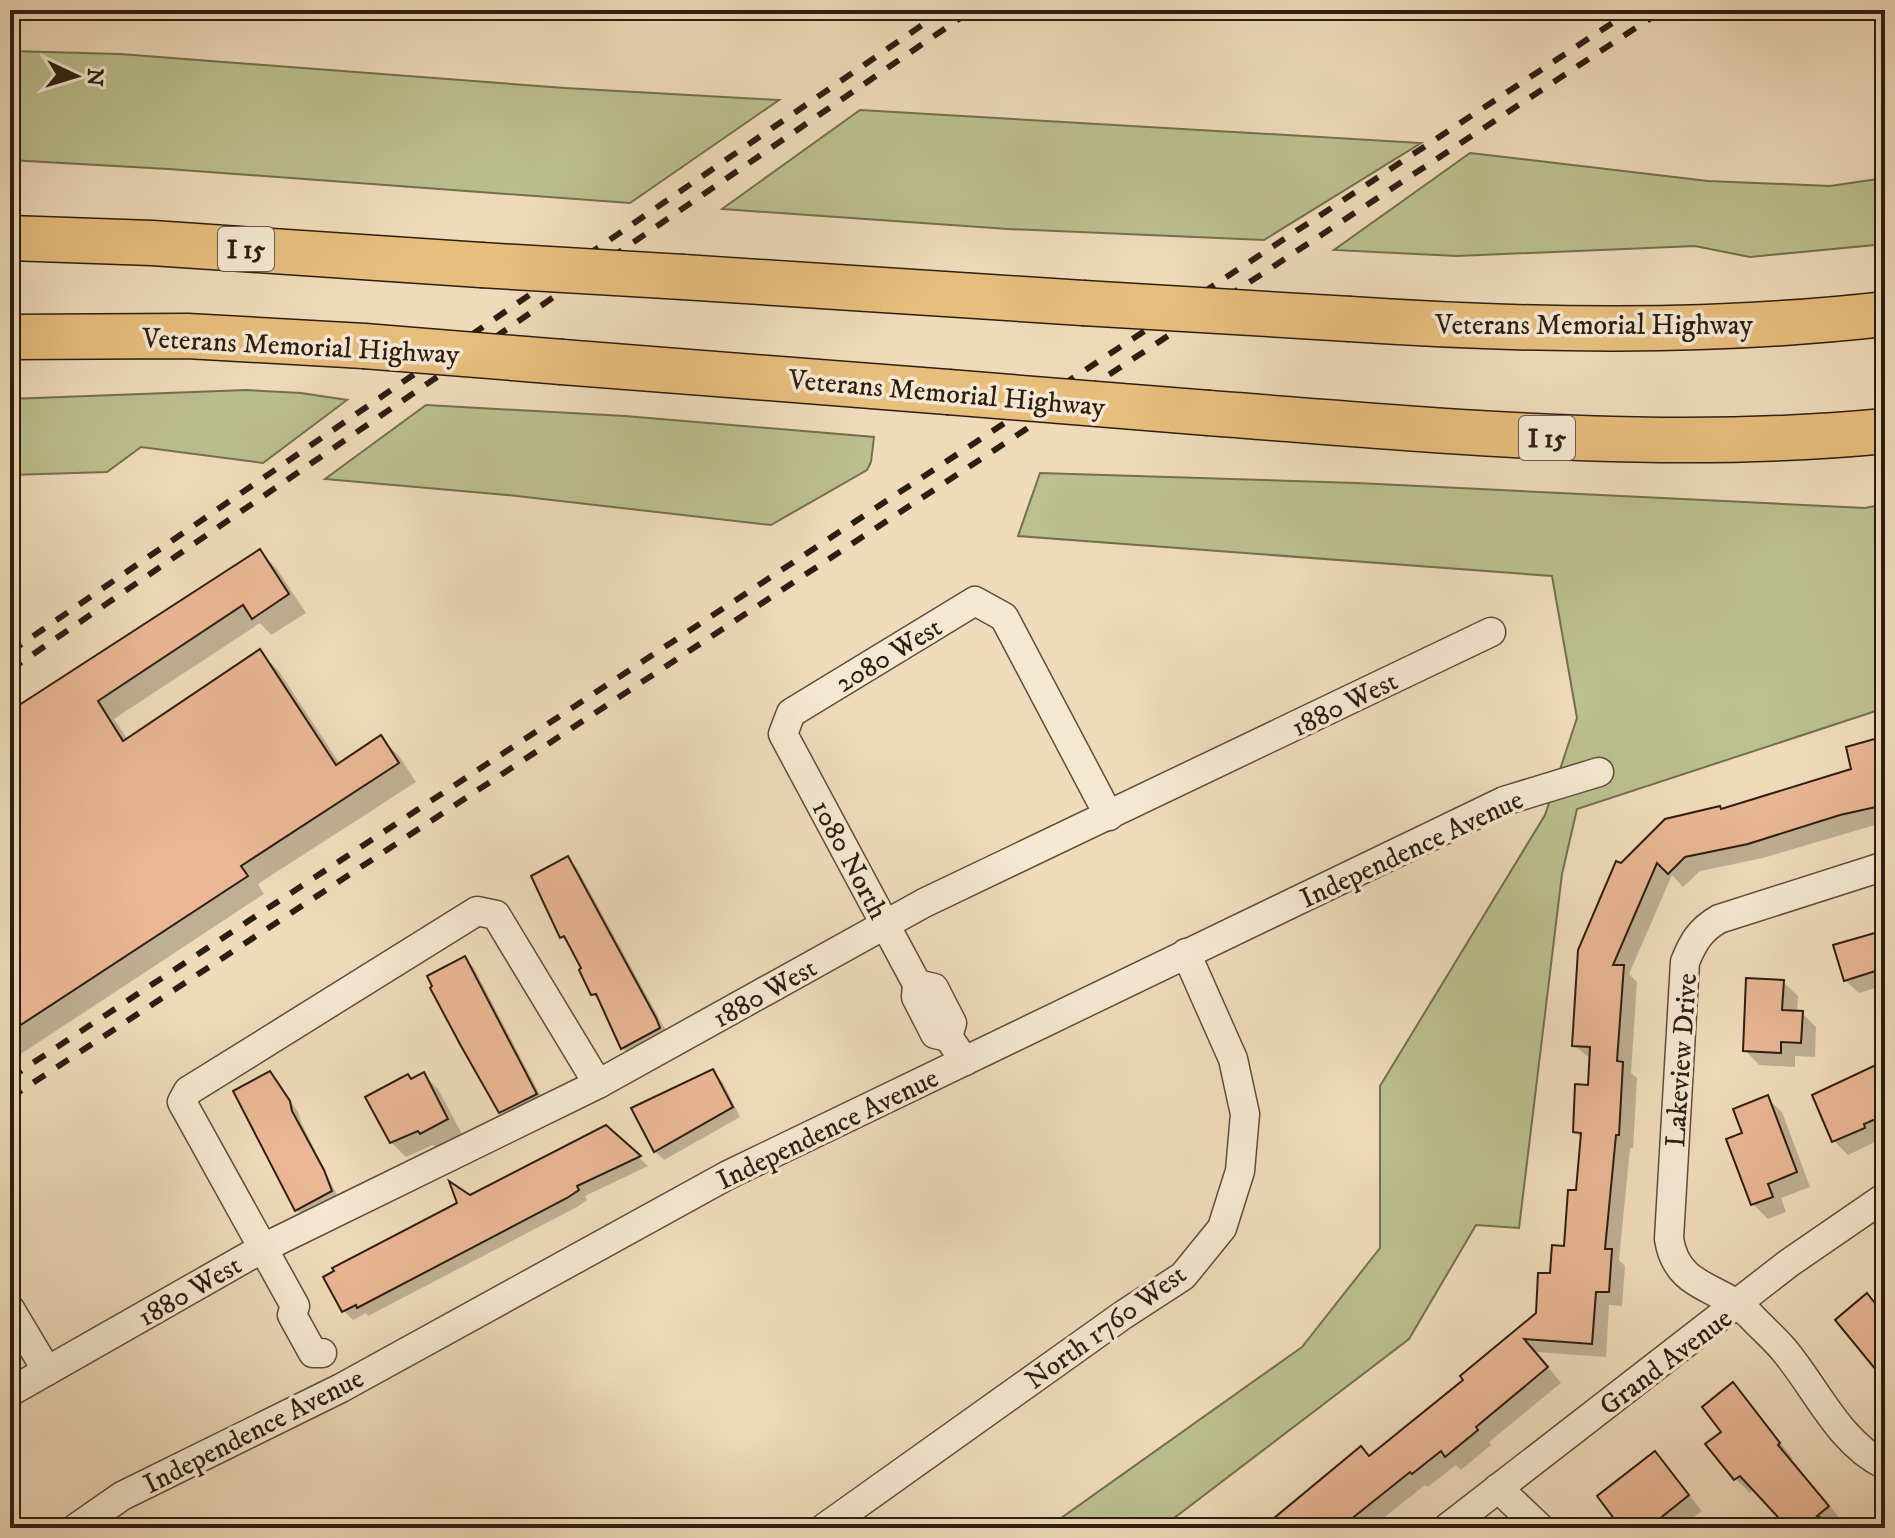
<svg xmlns="http://www.w3.org/2000/svg" width="1895" height="1538" viewBox="0 0 1895 1538" font-family="'IM FELL DW Pica',serif">
<style>
.green{fill:#bbc08e;stroke:#746f50;stroke-width:2}
.shadow{fill:#0003}
.building{fill:#eab694;stroke:#2d1e12;stroke-width:2}
.lines{fill:none;stroke-linecap:round;stroke-linejoin:round}
.street-casing{stroke:#5e4d3c;stroke-width:31}
.highway-casing{stroke:#2d1e12;stroke-width:47}
.street{stroke:#f5e8d2;stroke-width:28}
.highway{stroke:#e8be7d;stroke-width:44}
.rail{stroke:#2d1e12;stroke-width:6;stroke-dasharray:14 14;stroke-linecap:butt}
.highway-bridge-casing{stroke:#2d1e12;stroke-width:47;stroke-linecap:butt}
.highway-bridge{stroke:#e8be7d;stroke-width:44}
.labels{text-anchor:middle;stroke-width:7;stroke-linejoin:round;paint-order:stroke}
.shield{fill:#f5e8d2;stroke:#695b4c;stroke-width:2}
.shield-label{font-size:26px;font-weight:bold;fill:#2d1e12}
.street-label{font-size:28px;fill:#2d1e12;stroke:#f5e8d2}
</style>
<rect width="100%" height="100%" fill="#efdbba"/>
<filter id="stains"><feTurbulence type="fractalNoise" baseFrequency=".0025" numOctaves="4"/><feColorMatrix values="0 0 0 0 .2 0 0 0 0 .09 0 0 0 0 .02 0 0 0 .5 -.17"/></filter>
<radialGradient id="worn" r=".72"><stop offset=".6" stop-color="#630" stop-opacity="0"/><stop offset="1" stop-color="#630" stop-opacity=".3"/></radialGradient>
<g class="green">
<polygon points="10,51 120,54 565,88 779,100 630,203 168,169 10,160"/>
<polygon points="860,110 1421,143 1264,240 1008,229 722,209"/>
<polygon points="1470,153 1708,181 1830,186 1885,178 1885,244 1750,257 1695,246 1457,256 1334,250"/>
<polygon points="246,390 301,393 347,400 263,463 141,447 107,472 10,475 10,399"/>
<polygon points="426,405 625,416 874,437 871,462 867,470 771,525 507,495 325,479"/>
<polygon points="1040,473 1357,483 1865,508 1885,504 1885,708 1577,809 1562,874 1519,1228 1476,1225 1409,1339 1161,1528 1047,1528 1302,1347 1380,1248 1380,1086 1545,815 1577,718 1552,576 1018,536"/>
</g>
<g class="shadow">
<polygon points="260,552 277,569 306,613 271,635 260,623 114,719 128,740 260,652 278,670 340,764 381,738 399,756 416,782 258,884 264,894 10,1061 10,714"/>
<polygon points="1885,738 1885,822 1763,858 1700,871 1683,887 1672,875 1629,974 1637,982 1631,1073 1637,1078 1633,1148 1630,1148 1619,1260 1625,1266 1622,1306 1609,1305 1606,1357 1536,1352 1561,1383 1489,1442 1491,1445 1461,1470 1456,1465 1428,1487 1425,1485 1371,1528 1264,1528 1370,1458 1466,1381 1538,1314 1552,1275 1565,1248 1578,1192 1583,1140 1575,1132 1590,1087 1592,1060 1574,1045 1621,865 1722,811 1854,770"/>
<polygon points="568,859 577,868 665,1029 668,1038 632,1057 623,1048 602,1003 593,994 571,946 562,937"/>
<polygon points="1885,930 1885,985 1859,993 1845,980"/>
<polygon points="464,958 474,968 545,1104 510,1121 499,1109"/>
<polygon points="1783,982 1798,996 1797,1012 1802,1013 1816,1027 1815,1057 1795,1056 1795,1067 1759,1065 1745,1050"/>
<polygon points="1879,1065 1885,1071 1885,1137 1848,1155 1834,1141"/>
<polygon points="712,1071 722,1081 740,1117 664,1160 655,1151"/>
<polygon points="270,1074 298,1112 301,1122 340,1201 306,1219 297,1210 236,1092"/>
<polygon points="424,1075 438,1089 462,1134 436,1148 433,1145 406,1157 391,1142 412,1081"/>
<polygon points="1767,1098 1782,1112 1810,1187 1781,1198 1786,1212 1768,1219 1753,1204 1729,1140 1745,1134"/>
<polygon points="606,1127 648,1166 585,1196 587,1200 577,1207 368,1316 366,1313 353,1320 344,1311 469,1198"/>
<polygon points="1733,1385 1747,1400 1793,1459 1791,1460 1842,1521 1835,1527 1837,1528 1791,1528 1755,1489 1750,1493 1736,1479 1724,1432"/>
<polygon points="1655,1453 1702,1511 1680,1528 1624,1528"/>
</g>
<g class="building">
<polygon points="260,549 289,594 252,619 243,605 98,701 123,741 260,649 336,765 381,735 399,763 241,866 248,876 10,1032 10,711"/>
<polygon points="1885,736 1885,805 1840,815 1748,844 1685,857 1668,874 1657,863 1613,965 1624,965 1617,1061 1623,1062 1619,1135 1616,1135 1605,1249 1612,1249 1609,1292 1596,1292 1592,1344 1524,1339 1548,1367 1476,1427 1478,1430 1445,1457 1441,1451 1412,1474 1410,1472 1340,1528 1262,1528 1361,1446 1369,1456 1463,1380 1460,1376 1536,1313 1538,1273 1550,1273 1552,1245 1564,1246 1568,1190 1576,1190 1581,1133 1573,1132 1575,1084 1588,1085 1590,1047 1572,1046 1578,950 1616,861 1621,863 1665,819 1720,806 1721,809 1851,769 1846,747"/>
<polygon points="568,856 656,1018 660,1028 621,1049 596,994 591,995 579,970 581,968 564,936 560,938 531,876"/>
<polygon points="1885,930 1885,968 1844,981 1833,945"/>
<polygon points="465,956 537,1094 499,1113 461,1046 430,988 432,986 427,976"/>
<polygon points="1746,978 1784,980 1782,1010 1803,1011 1801,1043 1781,1042 1781,1053 1743,1051"/>
<polygon points="1880,1063 1885,1076 1885,1115 1864,1124 1865,1128 1832,1142 1812,1095"/>
<polygon points="713,1069 733,1107 654,1152 631,1108"/>
<polygon points="270,1071 290,1101 292,1111 324,1170 332,1191 295,1211 233,1091"/>
<polygon points="424,1072 448,1119 420,1134 418,1131 390,1143 365,1097 408,1074 411,1079"/>
<polygon points="1768,1095 1797,1172 1768,1184 1773,1197 1751,1205 1726,1139 1742,1133 1733,1109"/>
<polygon points="606,1125 641,1156 577,1186 579,1190 567,1198 357,1308 356,1305 342,1312 323,1277 334,1271 332,1268 457,1203 449,1181 470,1195"/>
<polygon points="1867,1293 1885,1316 1885,1381 1835,1320"/>
<polygon points="1733,1382 1780,1443 1778,1445 1829,1506 1817,1516 1842,1528 1788,1528 1740,1476 1734,1480 1705,1444 1721,1432 1702,1407"/>
<polygon points="1655,1451 1689,1495 1648,1528 1621,1528 1597,1496"/>
</g>
<g class="lines">
<defs>
<g id="street">
<path d="M1885,866l-166,53c-19,11 -26,23 -34,43l-16,277c8,51 51,46 81,76 11,12 24,23 34,35 32,38 55,93 101,115"/>
<polyline points="917,984 934,988 952,1023 948,1037"/>
<polyline points="965,1061 948,1037 935,1034 916,997 917,984 783,734 791,713 975,601 1004,617 1109,816"/>
<polyline points="10,1309 47,1371"/>
<polyline points="322,1353 313,1353 292,1315 295,1306 182,1102 188,1091 477,911 496,915 598,1084"/>
<polyline points="10,1392 263,1248 598,1084 924,903 1491,632"/>
<polyline points="1498,1488 1540,1528"/>
<polyline points="76,1528 122,1496 341,1388 728,1175 1504,801 1599,772"/>
<polyline points="824,1528 1123,1315 1183,1276 1222,1228 1240,1171 1245,1114 1233,1059 1186,953"/>
<polyline points="1447,1528 1789,1263 1885,1197"/>
</g>
<g id="highway">
<polyline points="10,238 152,243 481,265"/>
<polyline points="683,277 1083,303"/>
<path d="M1350,319c179,12 357,15 535,-5"/>
<polyline points="10,337 187,336 364,346"/>
<polyline points="562,362 948,392"/>
<path d="M1209,413c225,17 450,40 676,18"/>
</g>
</defs>
<use href="#street" class="street-casing"/>
<use href="#highway" class="highway-casing"/>
<use href="#street" class="street"/>
<use href="#highway" class="highway"/>
<g class="rail">
<polyline points="10,652 944,10"/>
<polyline points="10,670 972,10"/>
<polyline points="10,1078 1632,10"/>
<polyline points="10,1098 1663,10"/>
</g>
<defs>
<g id="highway-bridge">
<polyline points="481,265 683,277"/>
<polyline points="1083,303 1350,319"/>
<polyline points="364,346 562,362"/>
<polyline points="948,392 1209,413"/>
</g>
</defs>
<use href="#highway-bridge" class="highway-bridge-casing"/>
<use href="#highway-bridge" class="highway-bridge"/>
</g>
<g class="labels">
<g class="shield">
<rect x="218" y="227" width="56" height="44" rx="6"/>
<rect x="1519" y="416" width="56" height="44" rx="6"/>
</g>
<g class="shield-label">
<text x="246" y="258">I 15</text>
<text x="1547" y="447">I 15</text>
</g>
<g class="street-label">
<text x="1594" y="334">Veterans Memorial Highway</text>
<text transform="translate(301 345) rotate(3)" y="10">Veterans Memorial Highway</text>
<text transform="translate(947 392) rotate(5)" y="10">Veterans Memorial Highway</text>
<text transform="translate(888 654) rotate(-31)" y="10">2080 West</text>
<text transform="translate(1344 703) rotate(-26)" y="10">1880 West</text>
<text transform="translate(1411 848) rotate(-25)" y="10">Independence Avenue</text>
<text transform="translate(851 859) rotate(62)" y="10">1080 North</text>
<text transform="translate(764 992) rotate(-29)" y="10">1880 West</text>
<text transform="translate(1680 1060) rotate(-86)" y="10">Lakeview Drive</text>
<text transform="translate(827 1128) rotate(-26)" y="10">Independence Avenue</text>
<text transform="translate(189 1290) rotate(-30)" y="10">1880 West</text>
<text transform="translate(1105 1326) rotate(-36)" y="10">North 1760 West</text>
<text transform="translate(1665 1361) rotate(-37)" y="10">Grand Avenue</text>
<text transform="translate(253 1430) rotate(-27)" y="10">Independence Avenue</text>
</g>
</g>
<rect width="1895" height="1538" fill="none" stroke="#efdbba" stroke-width="40"/>
<rect x="12" y="12" width="1871" height="1514" fill="none" stroke="#2d1e12" stroke-width="4"/>
<rect x="20" y="20" width="1855" height="1498" fill="none" stroke="#2d1e12" stroke-width="2"/>
<g transform="translate(76 76) rotate(94)" stroke="#f5e8d2" stroke-width="6" paint-order="stroke">
<path d="M0-6L14 30L0 20L-14 30Z" fill="#2d1e12"/>
<text y="-12" font-size="22" font-weight="bold" text-anchor="middle" fill="#2d1e12">N</text>
</g>
<rect width="100%" height="100%" filter="url(#stains)"/>
<rect width="100%" height="100%" fill="url(#worn)"/>
</svg>
